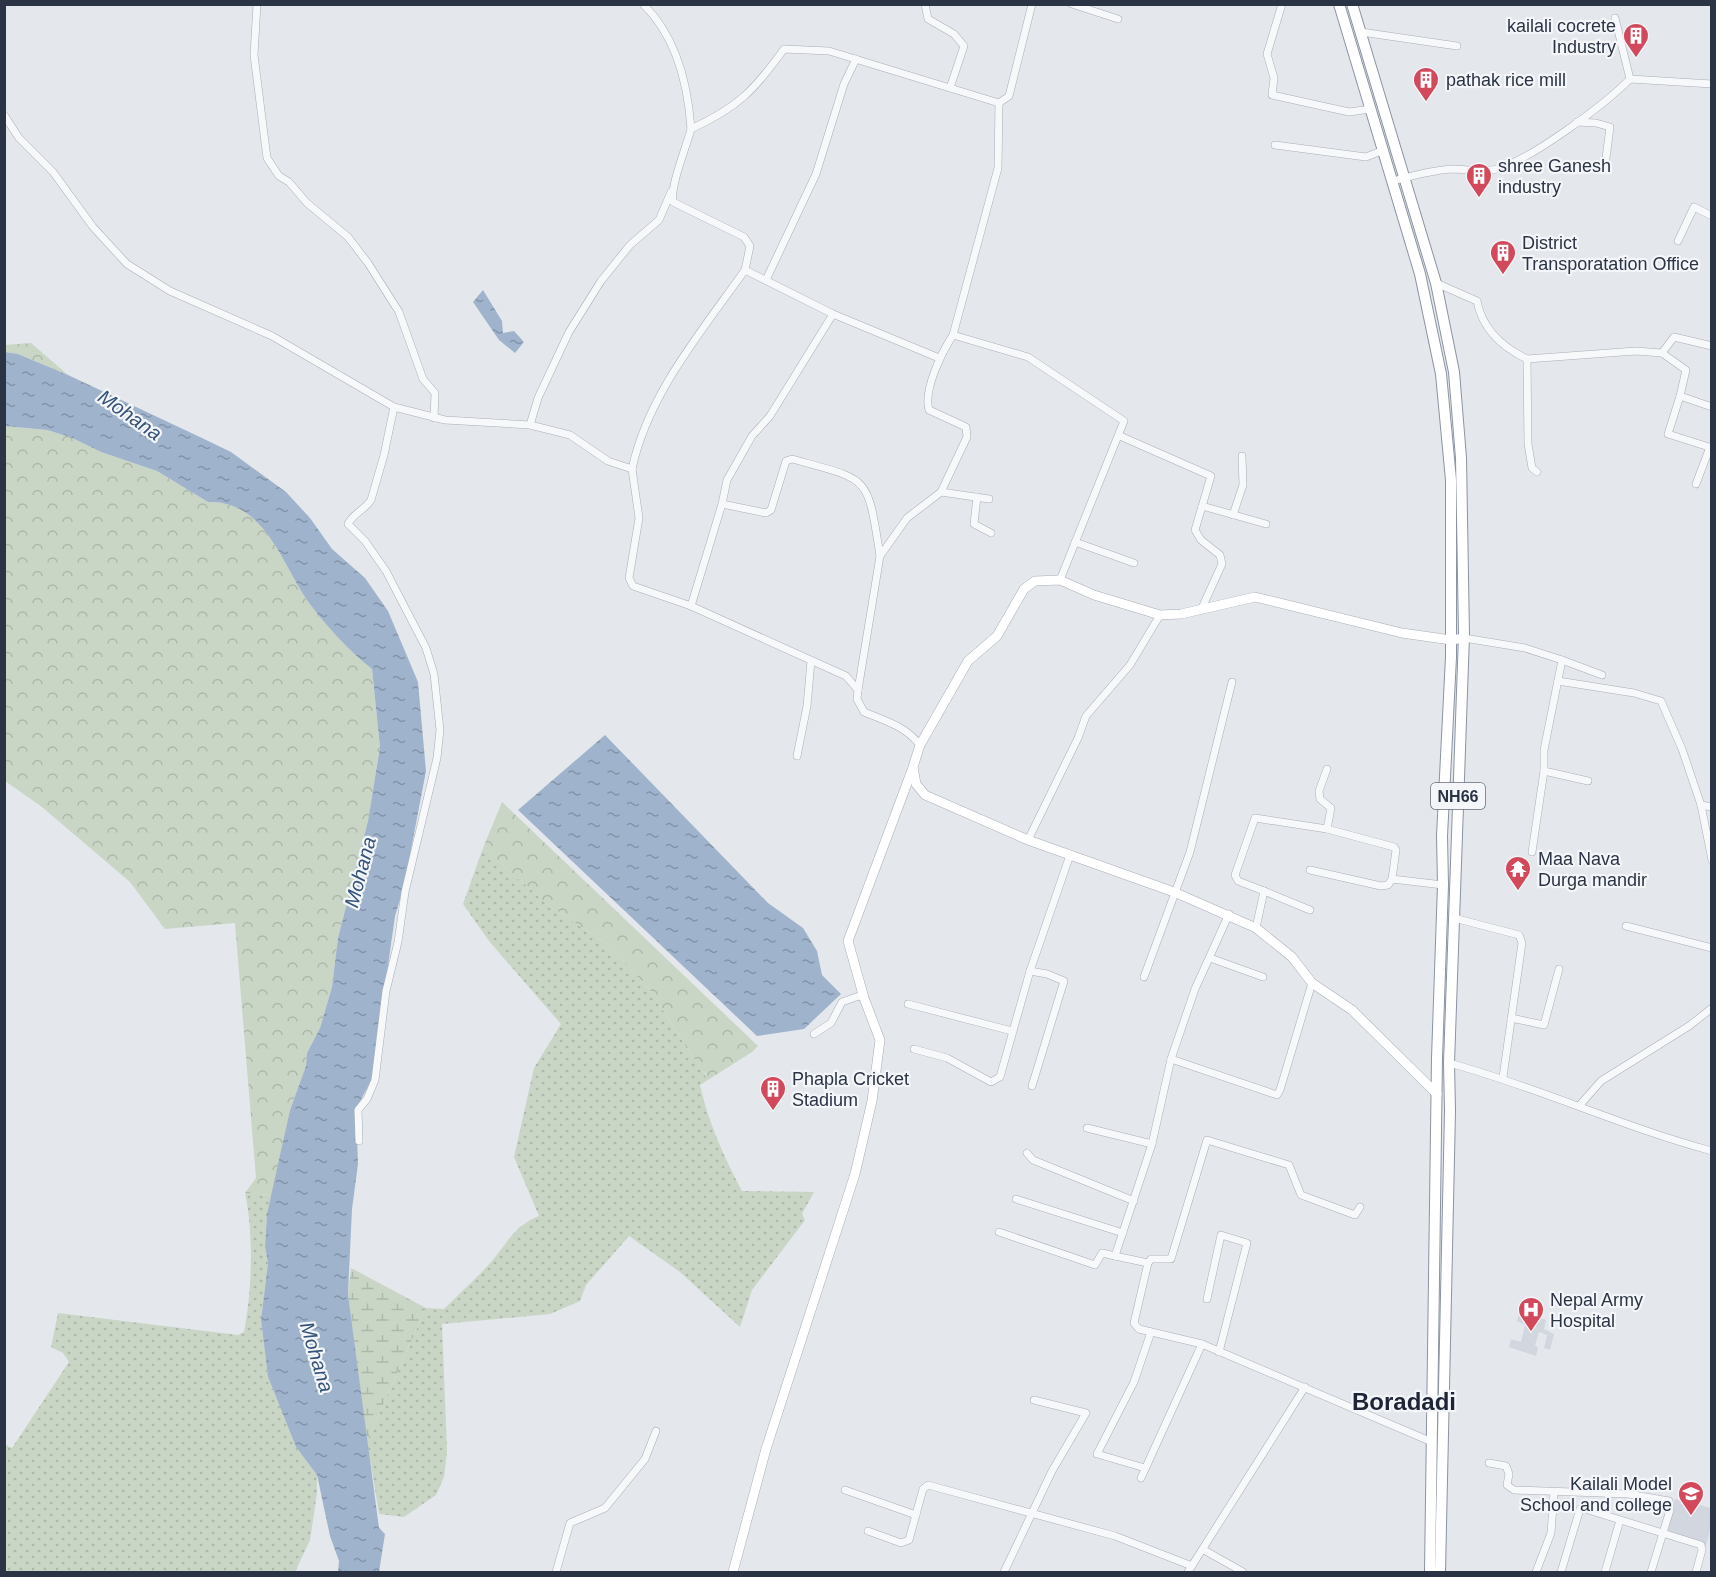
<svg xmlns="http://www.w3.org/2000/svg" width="1716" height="1577" viewBox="0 0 1716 1577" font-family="Helvetica,sans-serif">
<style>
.built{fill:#d2d6de}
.grass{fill:url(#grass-dots)}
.forest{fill:url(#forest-crowns)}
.wetland{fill:url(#wetland-marsh)}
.water{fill:url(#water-ripples)}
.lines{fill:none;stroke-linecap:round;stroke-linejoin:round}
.minor-casing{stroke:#a9aeb7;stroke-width:8}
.secondary-casing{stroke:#a9aeb7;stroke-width:10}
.trunk-casing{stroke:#8b94a3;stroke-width:12}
.minor{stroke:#f7f8fa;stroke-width:7}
.secondary{stroke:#fff;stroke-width:9}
.trunk{stroke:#fff;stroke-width:10}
.labels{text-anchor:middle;stroke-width:4.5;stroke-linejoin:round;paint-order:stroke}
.shield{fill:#f4f6f9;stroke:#676e7b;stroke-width:1.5}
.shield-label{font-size:16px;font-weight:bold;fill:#2b3445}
.poi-label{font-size:18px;fill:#2b3445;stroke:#f4f6f9;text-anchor:start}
.water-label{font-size:20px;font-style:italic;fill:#34527a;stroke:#f4f6f9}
.district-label{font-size:24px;font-weight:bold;fill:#1d2536;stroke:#f4f6f9}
</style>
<defs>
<pattern id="grass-dots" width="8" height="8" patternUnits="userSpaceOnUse" patternTransform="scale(1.5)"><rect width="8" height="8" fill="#c9d6c5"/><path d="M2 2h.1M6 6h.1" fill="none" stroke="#adb8ab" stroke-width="1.8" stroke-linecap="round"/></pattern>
<pattern id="forest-crowns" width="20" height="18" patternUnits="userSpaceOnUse" patternTransform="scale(1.5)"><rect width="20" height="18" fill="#c9d6c5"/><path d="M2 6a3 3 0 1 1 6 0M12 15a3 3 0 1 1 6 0" fill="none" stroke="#adb8ab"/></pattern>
<pattern id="wetland-marsh" width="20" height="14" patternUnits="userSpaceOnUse" patternTransform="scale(1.5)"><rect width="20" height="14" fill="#c9d6c5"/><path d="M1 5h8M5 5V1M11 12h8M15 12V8" fill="none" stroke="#adb8ab"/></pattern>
<pattern id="water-ripples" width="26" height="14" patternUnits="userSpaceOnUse" patternTransform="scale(1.5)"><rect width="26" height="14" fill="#9fb4cc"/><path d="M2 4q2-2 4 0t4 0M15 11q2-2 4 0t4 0" fill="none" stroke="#8293a7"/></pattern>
</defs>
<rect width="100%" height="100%" fill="#e4e7ec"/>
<g class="built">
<polygon points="1520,1311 1546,1320 1544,1329 1554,1334 1550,1350 1544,1348 1547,1335 1539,1332 1535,1345 1538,1348 1536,1356 1509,1347 1511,1339 1521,1342 1525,1325 1517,1321"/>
<polygon points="1675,1499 1711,1508 1711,1526 1706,1546 1665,1533"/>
</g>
<g class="grass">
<path d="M483,848l68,59 55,36 44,47 52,81 5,4 -7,10c8,37 24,72 42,106l72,1 -12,22 3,6 -53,70 -12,37 -60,-55 -51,-36 -43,49 -6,16 -30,13 -108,10 5,127 -3,26 -8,18 -32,22 -25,-3 -12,-73 59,-133 18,1c16,-16 33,-31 48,-48 15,-18 23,-36 47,-45l-25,-59 20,-89 27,-44 -72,-83 -26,-37z"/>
<path d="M245,1193l27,2 -5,19 -2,33 3,16 -7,57 7,57 28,70 21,28v18l-7,47 -15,32h-290l-1,-128 8,4 57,-86 -6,-9 -12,-6 7,-34 180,22 6,-3c8,-40 10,-98 1,-139z"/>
</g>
<g class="forest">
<polygon points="31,343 68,375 18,354 5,352 5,345"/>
<path d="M4,426l43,4 23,7 31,15 56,19 51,31c57,-2 74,63 101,101 19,25 39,47 63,66l8,78 -12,74 -30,117 -6,49 -12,41 -13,25 -1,13 -16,44 -18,85 -27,-2 11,-15 -21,-255 -70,6 -35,-47 -88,-75 -37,-26z"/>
<polygon points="502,802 758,1046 752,1052 700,1085 707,1074 702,1071 650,990 606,943 551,907 483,848"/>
</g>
<polygon class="wetland" points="351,1268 426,1308 367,1441 348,1294"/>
<g class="water">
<polygon points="483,290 502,321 503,333 514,331 524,342 515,353 499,340 473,302"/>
<path d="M5,352l13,2 50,21 134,63 29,14 55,40 24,26 22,31 33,29 23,33 30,71 8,89 -22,115 -9,30 -23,163 -16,30 2,55 -6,45 -4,85 31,234 6,6 -6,38h-41l1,-11 -9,-25 -13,-61 -21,-28 -28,-70 -7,-57 7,-57 -3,-16 2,-33 23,-104 16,-44 1,-13 13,-25 12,-41 6,-49 30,-117 12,-74 -8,-78c-24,-19 -44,-41 -63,-66 -27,-38 -44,-103 -101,-101l-51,-31 -56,-19 -31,-15 -23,-7 -42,-4z"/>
<polygon points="605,735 768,903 803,928 817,951 822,975 841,994 804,1029 757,1036 518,810"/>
</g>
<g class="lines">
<defs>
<g id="minor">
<polyline points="257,4 254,55 267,158 279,176 289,182 307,203 348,237 368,263 399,312 423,379 435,393 434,418"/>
<path d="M643,4c33,32 45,81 48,125"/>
<polyline points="925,4 928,19 954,34 964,46 950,88"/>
<polyline points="1072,4 1118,19"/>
<polyline points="1282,4 1267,54 1274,78 1272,95 1349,112 1371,109"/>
<polyline points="1615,18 1630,79"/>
<polyline points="1361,32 1457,46"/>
<polyline points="999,103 1009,96 1032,4"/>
<path d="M4,115l15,23 34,34 40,55 34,37 43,27 102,45 122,71 51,13 85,5 40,10 38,26 24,8 7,49 -10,60 4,8 58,20 155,70 12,14 -1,9 7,13c22,9 41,14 56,33"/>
<polyline points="1577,122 1596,123 1610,127 1605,166"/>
<polyline points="1275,145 1366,157 1384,150"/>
<path d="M1393,181c18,-5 40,-11 59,-12 15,0 30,4 45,0 35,-10 107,-64 133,-90l82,5"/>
<polyline points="1678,241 1694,207 1712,216"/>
<path d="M745,270l5,-24 -6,-9 -71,-35c-3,-16 13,-54 18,-73 47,-22 63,-38 93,-80l45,2 170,52 -1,65 -45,167"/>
<polyline points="766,280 816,174 844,84 856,59"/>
<path d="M1436,283l41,18c5,27 25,46 50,58l109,-8 26,2 12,-16 38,9"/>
<polyline points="1662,353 1686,370 1680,396 1712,407"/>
<polyline points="1527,359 1528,444 1532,468 1537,472"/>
<polyline points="1680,396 1668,434 1712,448"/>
<polyline points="530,425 538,398 569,332 601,281 630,245 659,220 671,192"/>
<polyline points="1120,436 1211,476 1195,530 1201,540 1220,555 1222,564 1201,610"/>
<path d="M632,469c16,-75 70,-138 113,-199l88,44 106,44"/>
<polyline points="1696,484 1710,447"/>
<polyline points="941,492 989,499"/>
<polyline points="977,497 974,524 991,533"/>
<path d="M722,504l44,9 5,-3 15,-49 6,-2c79,22 75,15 88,97"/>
<polyline points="1202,506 1266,524"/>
<polyline points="1233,515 1243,485 1242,456"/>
<polyline points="1075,542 1134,563"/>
<polyline points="691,606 722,504 727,480 752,436 770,416 833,314"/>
<polyline points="1464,638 1525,648 1562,660 1544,750 1544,771 1588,781"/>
<polyline points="1562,660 1602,675"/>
<polyline points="1558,681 1634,693 1661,701 1682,749 1701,805 1712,860"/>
<path d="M858,690l22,-134 27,-38 34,-26 26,-55 -1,-10 -37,-17c-6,-20 13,-58 24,-75l75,22 96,64 -64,159"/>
<polyline points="797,756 807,706 811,661"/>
<polyline points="1701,805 1712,807"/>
<polyline points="1327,829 1331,808 1320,799 1319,791 1327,769"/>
<polyline points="1028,840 1078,738 1086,716 1130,665 1160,615"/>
<polyline points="1532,852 1544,771"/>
<polyline points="1310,870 1381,886 1388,885 1392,879 1443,885"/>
<polyline points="1264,891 1310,910"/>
<polyline points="1454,918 1519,935 1522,943 1503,1077"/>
<polyline points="1626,926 1712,948"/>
<polyline points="1256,928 1264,891 1238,881 1235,875 1255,818 1327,829 1394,847 1396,850 1392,879"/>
<polyline points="1210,958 1263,977"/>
<polyline points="1144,977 1190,852 1232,682"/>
<polyline points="1312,983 1280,1090 1277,1095 1171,1059 1152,1144 1115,1256 1148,1263 1134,1323 1139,1329 1202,1344 1432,1442"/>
<polyline points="908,1004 1012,1031"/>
<polyline points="1511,1018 1544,1025 1559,969"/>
<polyline points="814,1034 831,1023 842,1002 859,996 864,998"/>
<polyline points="914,1049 947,1058 991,1082 1000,1077 1030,971"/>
<polyline points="1171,1059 1195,989 1229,914"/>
<path d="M1449,1063c89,24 173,64 263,88"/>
<polyline points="1032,1086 1064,981 1047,974 1030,971 1070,855"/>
<polyline points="1579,1106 1601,1081 1689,1026 1712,1008"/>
<polyline points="1087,1128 1152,1144"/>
<path d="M359,1141l-1,-31 9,-11 8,-19 11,-89 12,-49 7,-50 32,-134 3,-28 -6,-56 -8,-26 -40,-77 -21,-30 -17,-17c5,-11 17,-14 23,-24l13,-45 10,-48"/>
<polyline points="1027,1153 1033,1160 1134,1201"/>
<polyline points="1016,1199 1123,1233"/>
<polyline points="999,1232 1095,1265 1102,1253 1115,1256"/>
<polyline points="1148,1263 1151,1259 1171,1259 1207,1140 1289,1165 1301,1195 1355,1215 1360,1207"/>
<polyline points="1207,1299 1221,1235 1247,1243 1219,1352"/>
<polyline points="1489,1463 1506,1466 1509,1474 1507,1485 1514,1490 1628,1494 1669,1501 1670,1510 1651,1572"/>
<polyline points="1145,1468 1097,1454 1134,1382 1151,1332"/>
<polyline points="1141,1478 1202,1344"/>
<polyline points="845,1490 916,1515"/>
<polyline points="868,1531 901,1543 909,1540 923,1489 928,1485 1115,1536 1192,1566"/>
<polyline points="1204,1550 1243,1572"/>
<polyline points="556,1572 570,1523 605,1508 645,1459 656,1431"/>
<polyline points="1004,1572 1052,1471 1086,1413 1034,1400"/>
<polyline points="1188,1572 1305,1387"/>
<polyline points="1536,1572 1551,1533 1554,1492"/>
<polyline points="1561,1572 1580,1509 1582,1508 1701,1545 1702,1550 1696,1572"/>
<polyline points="1605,1572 1620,1520"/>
</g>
<g id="secondary">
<polyline points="1437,1094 1352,1010 1312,983 1292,957 1256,928 1174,892 1028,840 925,795 916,784 913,767 920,745 968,661 997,636 1024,589 1035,581 1060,580 1094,595 1160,615 1181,614 1255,597 1402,633 1451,640 1464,638"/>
<polyline points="733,1572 766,1449 855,1174 872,1101 880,1040 864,998 848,941 912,770"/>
</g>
<g id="trunk">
<polyline points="1339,4 1420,274 1441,374 1451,480 1451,657 1442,836 1443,885 1437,1058 1430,1572"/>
<polyline points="1352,4 1436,283 1454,372 1461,458 1464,635 1449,1063 1450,1111 1440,1572"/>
</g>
</defs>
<use href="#minor" class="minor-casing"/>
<use href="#secondary" class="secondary-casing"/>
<use href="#trunk" class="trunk-casing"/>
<use href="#minor" class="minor"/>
<use href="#secondary" class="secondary"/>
<use href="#trunk" class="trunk"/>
</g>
<defs>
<symbol id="building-pin" viewBox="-11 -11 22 30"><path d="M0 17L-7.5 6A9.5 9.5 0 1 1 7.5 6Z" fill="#d1495b" stroke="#f4f6f9"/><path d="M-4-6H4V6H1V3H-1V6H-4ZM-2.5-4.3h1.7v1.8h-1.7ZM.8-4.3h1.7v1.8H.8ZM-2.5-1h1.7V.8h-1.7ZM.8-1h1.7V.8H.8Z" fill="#fff"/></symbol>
<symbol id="temple-pin" viewBox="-11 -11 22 30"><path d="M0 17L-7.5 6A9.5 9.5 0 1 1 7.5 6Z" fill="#d1495b" stroke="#f4f6f9"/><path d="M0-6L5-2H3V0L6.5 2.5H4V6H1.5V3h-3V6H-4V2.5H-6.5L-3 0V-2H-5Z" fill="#fff"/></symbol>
<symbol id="hospital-pin" viewBox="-11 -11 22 30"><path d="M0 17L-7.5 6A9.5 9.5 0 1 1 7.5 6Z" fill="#d1495b" stroke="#f4f6f9"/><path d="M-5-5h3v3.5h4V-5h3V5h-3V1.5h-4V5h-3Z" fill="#fff"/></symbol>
<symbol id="school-pin" viewBox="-11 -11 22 30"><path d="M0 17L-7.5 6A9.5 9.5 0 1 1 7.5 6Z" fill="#d1495b" stroke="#f4f6f9"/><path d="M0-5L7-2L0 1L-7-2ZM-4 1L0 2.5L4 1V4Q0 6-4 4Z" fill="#fff"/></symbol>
</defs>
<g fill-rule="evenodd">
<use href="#building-pin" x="1621" y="21" width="30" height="40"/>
<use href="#building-pin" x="1411" y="65" width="30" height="40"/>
<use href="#building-pin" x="1464" y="161" width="30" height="40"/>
<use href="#building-pin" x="1488" y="238" width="30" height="40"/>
<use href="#temple-pin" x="1503" y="854" width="30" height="40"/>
<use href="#building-pin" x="758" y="1074" width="30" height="40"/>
<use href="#hospital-pin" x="1516" y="1295" width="30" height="40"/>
<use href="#school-pin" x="1676" y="1479" width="30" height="40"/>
</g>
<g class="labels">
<rect class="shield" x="1431" y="783" width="54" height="26" rx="4.5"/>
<g class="shield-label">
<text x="1458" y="802">NH66</text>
</g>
<g class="poi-label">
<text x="1616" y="32" text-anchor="end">kailali cocrete<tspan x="1616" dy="21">Industry</tspan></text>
<text x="1446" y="86">pathak rice mill</text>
<text x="1498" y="172">shree Ganesh<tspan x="1498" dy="21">industry</tspan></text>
<text x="1522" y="249">District<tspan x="1522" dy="21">Transporatation Office</tspan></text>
<text x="1538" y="865">Maa Nava<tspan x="1538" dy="21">Durga mandir</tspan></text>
<text x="792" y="1085">Phapla Cricket<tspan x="792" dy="21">Stadium</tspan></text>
<text x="1550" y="1306">Nepal Army<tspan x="1550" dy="21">Hospital</tspan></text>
<text x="1672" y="1490" text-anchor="end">Kailali Model<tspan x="1672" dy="21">School and college</tspan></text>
</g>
<g class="water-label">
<text transform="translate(130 415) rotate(35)" y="7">Mohana</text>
<text transform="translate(360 872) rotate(-75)" y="7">Mohana</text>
<text transform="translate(317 1357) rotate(73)" y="7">Mohana</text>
</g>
<g class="district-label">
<text x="1404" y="1410">Boradadi</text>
</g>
</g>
<rect width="1716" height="1577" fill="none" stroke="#2b3445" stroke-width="12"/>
</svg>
